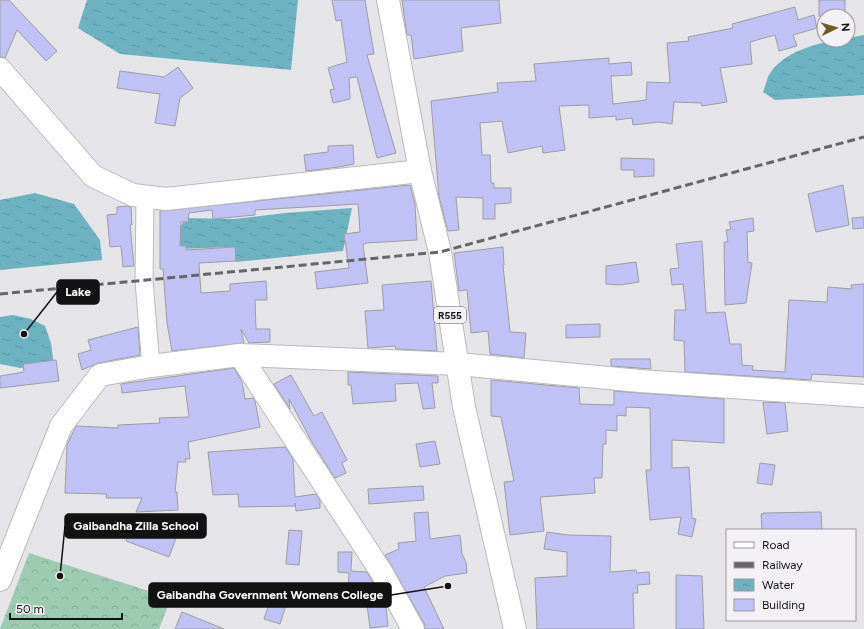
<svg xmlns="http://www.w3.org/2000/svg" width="864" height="629" viewBox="0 0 864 629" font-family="Figtree,sans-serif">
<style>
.forest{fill:url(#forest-crowns)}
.water{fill:url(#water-ripples)}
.building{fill:#c0c2f6;stroke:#9d9da2}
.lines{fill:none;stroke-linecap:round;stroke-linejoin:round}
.street-casing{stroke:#bbbabe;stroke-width:19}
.secondary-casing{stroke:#bbbabe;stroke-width:24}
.primary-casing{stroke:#bbbabe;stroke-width:24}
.street{stroke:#fff;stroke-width:17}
.secondary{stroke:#fff;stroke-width:22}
.primary{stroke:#fff;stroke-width:22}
.rail{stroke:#666568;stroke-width:3;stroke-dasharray:8 4;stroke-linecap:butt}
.labels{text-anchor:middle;stroke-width:3.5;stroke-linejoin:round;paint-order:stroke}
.shield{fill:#f3f1f6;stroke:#565557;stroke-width:1}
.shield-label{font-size:10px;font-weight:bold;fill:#121213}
.leader{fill:none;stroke:#121213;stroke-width:1.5}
.callout-dot{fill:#121213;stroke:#f3f1f6;stroke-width:1.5}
.callout{fill:#121213;stroke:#121213;stroke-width:1.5}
.callout-label{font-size:12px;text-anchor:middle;font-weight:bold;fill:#fff}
</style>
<defs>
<pattern id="forest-crowns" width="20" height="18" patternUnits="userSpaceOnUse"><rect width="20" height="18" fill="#9ccbb1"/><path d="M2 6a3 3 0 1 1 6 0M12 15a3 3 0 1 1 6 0" fill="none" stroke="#85ad97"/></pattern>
<pattern id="water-ripples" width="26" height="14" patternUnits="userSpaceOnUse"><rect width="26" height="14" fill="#6cb2c1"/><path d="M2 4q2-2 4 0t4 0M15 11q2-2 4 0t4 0" fill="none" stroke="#5d98a5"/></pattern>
</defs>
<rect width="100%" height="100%" fill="#e5e4e9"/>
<polygon class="forest" points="29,553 171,598 159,629 0,629"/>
<g class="water">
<polygon points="87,0 298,0 291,70 120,54 78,28"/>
<path d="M864,35v60l-89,5 -12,-8c2,-5 3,-10 5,-15 12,-25 54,-37 80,-37v-2z"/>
<polygon points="35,193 74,204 100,240 102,260 0,270 0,200"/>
<polygon points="352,208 343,251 236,262 235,247 178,249 177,232 186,218 234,219 285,213"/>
<polygon points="13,315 31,319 45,326 51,343 54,365 20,368 0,364 0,317"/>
</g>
<g class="building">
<polygon points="0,0 9,0 57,51 46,61 17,30 5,58 0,57"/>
<polygon points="332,0 365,0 374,54 367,55 396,153 377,158 357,77 349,78 350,99 333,103 330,90 334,89 328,68 347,62 341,20 336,21"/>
<polygon points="402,0 499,0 501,23 461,28 463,51 414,59 411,35 407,35"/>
<rect x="819" y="0" width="26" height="16"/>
<polygon points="795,7 798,20 814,15 817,28 793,35 797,46 779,51 775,35 750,42 752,64 720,68 727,102 702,106 701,103 674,102 672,124 659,122 633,125 632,118 616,120 616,116 589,118 589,105 559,106 565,150 543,153 542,146 508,153 502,121 480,123 482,155 490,155 491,183 494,183 494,188 511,188 511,203 495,204 495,219 483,219 483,198 456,197 459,230 448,231 439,197 431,101 498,92 497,83 536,81 534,64 609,58 609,64 631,62 632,75 611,76 613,104 646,100 647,82 670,83 667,43 689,41 688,37 733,28 732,24"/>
<polygon points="178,67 193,88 180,98 175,126 155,123 160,94 117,88 120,71 164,77"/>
<polygon points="353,145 354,164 339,167 306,171 304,155 328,152 328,146"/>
<polygon points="621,158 654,159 654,176 634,177 634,170 621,170"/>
<polygon points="410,185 415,204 417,240 366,243 363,245 368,283 317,289 315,272 349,268 344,234 360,232 358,204 255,210 255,215 213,219 212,210 189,213 188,222 181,222 180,246 186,246 186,250 235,247 236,261 199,263 201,293 230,291 230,284 266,281 267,300 255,300 256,329 270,329 270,342 249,343 241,329 244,343 172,351 167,323 163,269 160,269 160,211"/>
<polygon points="843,185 849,225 816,232 808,194"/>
<polygon points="127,206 131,207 132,225 130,225 134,266 123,267 121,246 110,247 107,215 117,214 117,207"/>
<polygon points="864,217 864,228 853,229 852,218"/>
<polygon points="753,218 754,231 747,232 748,262 752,263 746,303 725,305 724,242 728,242 726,230 731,229 729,222"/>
<polygon points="702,241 706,313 725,312 730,344 741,344 742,365 753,366 752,370 785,372 789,300 827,302 828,287 852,289 851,285 864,284 864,377 812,374 811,380 685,372 684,341 674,340 675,310 686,310 683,284 672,285 670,269 679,268 676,244"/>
<polygon points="503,247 504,265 503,265 510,332 526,333 524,358 490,354 488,331 471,333 467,290 459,291 454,253"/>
<polygon points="636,262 639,282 620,285 606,284 606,266"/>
<polygon points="431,281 437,351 396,349 395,346 368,348 365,311 384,310 382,285"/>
<polygon points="600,324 600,337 566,338 566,325"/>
<polygon points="138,327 140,355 98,363 82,370 78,354 91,350 88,340"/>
<polygon points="611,359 650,359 651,369 611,366"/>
<polygon points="56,360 59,381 0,388 0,376 24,372 23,364"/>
<polygon points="234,368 242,382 245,399 253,398 255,401 260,427 188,442 190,459 185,459 186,462 178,462 175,492 177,492 178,510 136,512 142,498 106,498 107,494 65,493 67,445 76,426 118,428 118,425 160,423 159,418 189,417 185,386 122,393 121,384"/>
<polygon points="348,372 438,376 438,383 432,383 435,408 423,409 418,383 395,384 396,401 353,404 351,385 348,385"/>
<polygon points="291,375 314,416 322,412 347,460 342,463 346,473 335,478 312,442 289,399 290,409 274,384"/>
<polygon points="491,380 579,388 580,404 614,405 614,391 724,399 724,443 672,440 672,468 689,467 692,518 696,519 692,537 678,534 681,517 650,520 646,470 651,470 650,408 626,407 626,416 617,415 617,431 606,430 606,444 603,444 602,478 594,478 595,493 540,497 544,531 510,535 504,482 514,481 501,417 491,416"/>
<polygon points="763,402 785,403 788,431 767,434"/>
<polygon points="435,441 440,464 420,467 416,444"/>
<polygon points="285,447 293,459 295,497 316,494 320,500 320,508 296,511 295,503 295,506 239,507 238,494 213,495 208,452"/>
<polygon points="760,463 775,465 772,485 757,483"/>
<polygon points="423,486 424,500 369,504 368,489"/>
<polygon points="428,512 430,539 460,535 462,554 466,562 467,573 445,576 424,587 444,629 425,629 424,623 385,555 399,549 398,543 416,541 414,513"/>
<polygon points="821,512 822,530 762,530 761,514 763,514 763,513"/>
<polygon points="133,522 176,538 169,557 126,541"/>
<polygon points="289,530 302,531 299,565 286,564"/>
<polygon points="547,532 568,535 611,536 610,572 636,570 637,573 649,572 650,584 637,585 638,593 633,593 634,629 537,629 535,578 567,576 567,552 544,549"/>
<polygon points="338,552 352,552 351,571 367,572 386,607 388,626 370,628 367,605 347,603 349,573 338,572"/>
<polygon points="676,575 702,576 704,629 676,629"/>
<polygon points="274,588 280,590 303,589 303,605 286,605 280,624 264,619"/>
<polygon points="182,612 224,629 175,629"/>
</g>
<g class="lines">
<defs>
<polyline id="street" points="145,197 144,281 151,366"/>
<g id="secondary">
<polyline points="0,69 93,176 133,195 166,199 420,171"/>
<polyline points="240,355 382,573 413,629"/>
<polyline points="0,580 61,426 100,375 151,366 240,355 458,364 640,381 864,396"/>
</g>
<polyline id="primary" points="388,0 420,171 440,252 464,407 515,629"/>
</defs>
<use href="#street" class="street-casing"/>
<use href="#secondary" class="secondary-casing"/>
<use href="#primary" class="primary-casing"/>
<use href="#street" class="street"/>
<use href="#secondary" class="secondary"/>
<use href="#primary" class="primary"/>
<polyline class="rail" points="0,294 440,252 864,137"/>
</g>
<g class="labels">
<rect class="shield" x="434" y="307" width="32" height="16" rx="3"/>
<g class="shield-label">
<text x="450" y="319">R555</text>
</g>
</g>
<path class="leader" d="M24 334L57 292M60 576L65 526M448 586L391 595"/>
<g class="callout-dot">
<circle cx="24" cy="334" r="4"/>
<circle cx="60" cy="576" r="4"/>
<circle cx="448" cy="586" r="4"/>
</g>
<g class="callout">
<rect x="57" y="280" width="42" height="24" rx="4"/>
<rect x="65" y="514" width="141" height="24" rx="4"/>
<rect x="149" y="583" width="242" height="24" rx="4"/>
</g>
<g class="callout-label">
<text x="78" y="296">Lake</text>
<text x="136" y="530">Gaibandha Zilla School</text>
<text x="270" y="599">Gaibandha Government Womens College</text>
</g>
<rect x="726" y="529" width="130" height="92" fill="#f3f1f6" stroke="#99989b"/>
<rect x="734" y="542" width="20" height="6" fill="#ffffff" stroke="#99989b"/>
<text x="762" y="549" font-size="12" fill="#121213">Road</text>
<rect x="734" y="562" width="20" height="6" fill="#666568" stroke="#99989b"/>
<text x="762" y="569" font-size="12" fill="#121213">Railway</text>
<rect x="734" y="579" width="20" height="12" fill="url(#water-ripples)" stroke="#99989b"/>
<text x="762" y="589" font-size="12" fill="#121213">Water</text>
<rect x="734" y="599" width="20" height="12" fill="#c0c2f6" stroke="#99989b"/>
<text x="762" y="609" font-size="12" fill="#121213">Building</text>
<g transform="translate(836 28) rotate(85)"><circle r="19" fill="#f3f1f6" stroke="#99989b"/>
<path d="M0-3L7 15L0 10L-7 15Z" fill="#705829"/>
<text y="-6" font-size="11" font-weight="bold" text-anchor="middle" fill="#121213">N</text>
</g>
<path d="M10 613v6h112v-6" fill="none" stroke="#121213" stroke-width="2"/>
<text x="16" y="613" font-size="12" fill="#121213" stroke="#f3f1f6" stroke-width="3" paint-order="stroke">50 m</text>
</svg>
